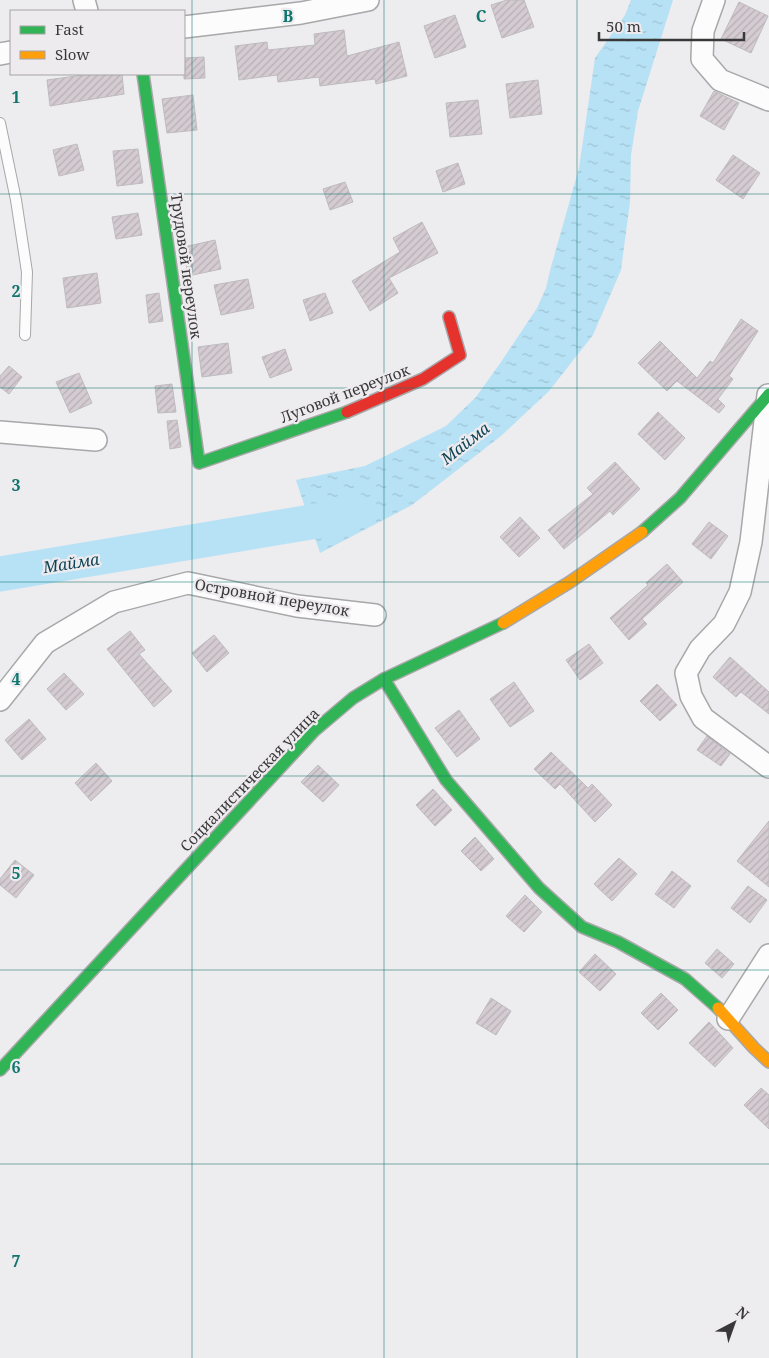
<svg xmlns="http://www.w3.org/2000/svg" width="769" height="1358" viewBox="0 0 769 1358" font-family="'Noto Serif',serif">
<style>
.water{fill:url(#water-ripples)}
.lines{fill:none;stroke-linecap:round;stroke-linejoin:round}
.river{stroke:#b7e2f5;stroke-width:35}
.building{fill:url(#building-hatch);stroke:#bebcbe}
.lane-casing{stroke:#a8a7a9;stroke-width:12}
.street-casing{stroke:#a8a7a9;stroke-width:24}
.fast-casing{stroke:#a8a7a9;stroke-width:14}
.slow-casing{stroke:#a8a7a9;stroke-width:14}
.jam-casing{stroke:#a8a7a9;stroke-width:14}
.lane{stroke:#fcfcfc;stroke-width:10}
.street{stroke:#fcfcfc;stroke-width:21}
.fast{stroke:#30b455;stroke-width:11}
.slow{stroke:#ff9f0a;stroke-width:11}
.jam{stroke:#e5322d;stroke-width:11}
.grid{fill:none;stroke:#0f766e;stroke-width:1;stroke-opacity:0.55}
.labels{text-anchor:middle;stroke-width:4.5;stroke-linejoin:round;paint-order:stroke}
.street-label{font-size:15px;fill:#393839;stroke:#eeebef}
.water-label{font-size:16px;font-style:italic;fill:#0e4456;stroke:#eeebef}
.grid-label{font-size:16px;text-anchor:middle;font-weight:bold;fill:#0f766e;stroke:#eeebef;stroke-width:4.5;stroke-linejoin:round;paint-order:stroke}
</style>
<defs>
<pattern id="water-ripples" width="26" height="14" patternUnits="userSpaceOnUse" patternTransform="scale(1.25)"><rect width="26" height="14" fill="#b7e2f5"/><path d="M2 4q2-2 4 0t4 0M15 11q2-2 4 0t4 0" fill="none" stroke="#9ec3d3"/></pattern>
<pattern id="building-hatch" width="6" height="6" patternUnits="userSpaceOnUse" patternTransform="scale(1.25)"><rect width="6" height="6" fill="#d5cbd2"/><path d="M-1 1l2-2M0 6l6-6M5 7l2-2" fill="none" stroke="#b8afb5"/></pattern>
</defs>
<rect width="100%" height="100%" fill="#edecee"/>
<polygon class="water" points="631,0 673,0 638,111 631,155 630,202 621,270 593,335 549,391 501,436 412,505 320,553 296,480 365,466 446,426 476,397 501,362 537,308 546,288 551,267 579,168 595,58 625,15"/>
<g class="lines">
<polyline class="river" points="0,574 341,517 356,511"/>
</g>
<g class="building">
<polygon points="507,0 524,0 534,27 502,38 491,5"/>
<polygon points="739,2 768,16 751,53 721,39"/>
<polygon points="455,15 466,47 435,58 424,26"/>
<polygon points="344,30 347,56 399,42 407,76 376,84 375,79 320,86 319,77 278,82 277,75 239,80 235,46 267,42 268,50 315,45 314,34"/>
<polygon points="204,57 205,78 184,79 184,58"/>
<polygon points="90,74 122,74 124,94 50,106 47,80"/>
<polygon points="538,80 542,114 510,118 506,84"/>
<polygon points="714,91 739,103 724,130 700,116"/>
<polygon points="193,95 197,130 167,133 162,99"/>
<polygon points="478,100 482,134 450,137 446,103"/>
<polygon points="77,144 84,170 59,176 53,150"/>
<polygon points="138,149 143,183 117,186 113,151"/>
<polygon points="733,155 760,173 743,199 716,180"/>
<polygon points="458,163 465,184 443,192 436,171"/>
<polygon points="345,182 353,202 330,210 323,189"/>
<polygon points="138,213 142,235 116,239 112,217"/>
<polygon points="422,222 438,253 389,278 398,293 370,311 352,281 400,252 393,238"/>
<polygon points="215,240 221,269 188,276 184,247"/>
<polygon points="97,273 101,303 67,308 63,278"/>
<polygon points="248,279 254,308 221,315 214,285"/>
<polygon points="159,293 163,321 149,323 146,295"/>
<polygon points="325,293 333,313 310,321 303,300"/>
<polygon points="741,319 758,331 729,376 733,379 718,399 725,406 719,413 677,381 667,391 638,363 660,341 697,378 710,361 713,363"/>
<polygon points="228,343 232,373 202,377 198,347"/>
<polygon points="285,349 292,370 270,378 262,357"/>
<polygon points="9,366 22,377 9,394 0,387 0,376"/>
<polygon points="79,373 92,403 70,413 56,382"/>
<polygon points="172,384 176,412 158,413 155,386"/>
<polygon points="658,412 685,438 665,460 638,434"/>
<polygon points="177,420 181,447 170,449 167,421"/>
<polygon points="615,462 640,489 613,515 610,511 564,549 548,530 593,494 587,488"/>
<polygon points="520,517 540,538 519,557 500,537"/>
<polygon points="709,522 728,536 711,559 692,544"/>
<polygon points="667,564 683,582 642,619 647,624 629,640 610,618 648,585 646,583"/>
<polygon points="130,631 145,650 139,654 172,691 154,707 107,649"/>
<polygon points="214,635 229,653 207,672 192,653"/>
<polygon points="589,644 603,663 580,680 566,660"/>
<polygon points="730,657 769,692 769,714 741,692 736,697 713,677"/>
<polygon points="64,673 84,694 66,710 47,689"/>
<polygon points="514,682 534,711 510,727 490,699"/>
<polygon points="657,684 677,705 660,721 640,701"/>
<polygon points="459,710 480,739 457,757 435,728"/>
<polygon points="29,719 46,739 22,760 5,740"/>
<polygon points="707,736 730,754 721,766 697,750"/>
<polygon points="551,752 588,788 592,784 612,805 595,822 560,784 555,789 534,769"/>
<polygon points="96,763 112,781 91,801 75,783"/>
<polygon points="318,765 339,785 323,802 301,782"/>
<polygon points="433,789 452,810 435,826 416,805"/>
<polygon points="769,821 769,887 737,861"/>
<polygon points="475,837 494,859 481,871 461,851"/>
<polygon points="619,858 637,874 612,901 594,884"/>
<polygon points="15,860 34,875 16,898 0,885 0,879"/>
<polygon points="672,871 691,886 674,908 655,894"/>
<polygon points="748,886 767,900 750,923 731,908"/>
<polygon points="525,895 542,912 524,932 506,916"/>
<polygon points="717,949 734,964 722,978 705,963"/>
<polygon points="595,954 616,974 600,991 579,972"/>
<polygon points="661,993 678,1010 658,1030 641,1013"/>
<polygon points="491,998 511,1011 496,1035 476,1023"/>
<polygon points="709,1022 733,1048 715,1067 689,1043"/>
<polygon points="761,1088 769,1095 769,1129 744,1105"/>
</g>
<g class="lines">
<defs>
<polyline id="lane" points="0,123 16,200 27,272 25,335"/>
<g id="street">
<polyline points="84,0 87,11"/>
<polyline points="714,0 703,31 702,59 720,80 769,100"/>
<polyline points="184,27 301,13 368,0"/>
<polyline points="0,54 11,52"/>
<polyline points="768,395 751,542 740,592 724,624 700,649 686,673 691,696 703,718 769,767"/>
<polyline points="0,432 96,440"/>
<polyline points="0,700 45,643 114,602 188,583 297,606 375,615"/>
<polyline points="728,1019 769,955"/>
</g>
<g id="fast">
<polyline points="143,74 199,463 347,412"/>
<polyline points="642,532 680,498 769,394"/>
<polyline points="384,679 446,780 539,888 582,927 618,942 685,979 718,1008"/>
<polyline points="0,1070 314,731 353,698 384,679 503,623"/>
</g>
<g id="slow">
<polyline points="503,623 570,582 642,532"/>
<polyline points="718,1008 754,1048 769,1062"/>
</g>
<polyline id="jam" points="347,412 423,379 460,355 449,317"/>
</defs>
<use href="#lane" class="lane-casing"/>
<use href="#street" class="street-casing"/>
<use href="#fast" class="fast-casing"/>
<use href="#slow" class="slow-casing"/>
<use href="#jam" class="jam-casing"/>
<use href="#lane" class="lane"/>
<use href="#street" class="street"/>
<use href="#fast" class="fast"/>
<use href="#slow" class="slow"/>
<use href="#jam" class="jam"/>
</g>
<path class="grid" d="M192,0v1358M384,0v1358M577,0v1358M0,194h769M0,388h769M0,582h769M0,776h769M0,970h769M0,1164h769"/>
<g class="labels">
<g class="street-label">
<text transform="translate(186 266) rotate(82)" y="5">Трудовой переулок</text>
<text transform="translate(345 394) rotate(-21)" y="5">Луговой переулок</text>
<text transform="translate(272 598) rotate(10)" y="5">Островной переулок</text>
<text transform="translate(250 780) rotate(-46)" y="5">Социалистическая улица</text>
</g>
<g class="water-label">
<text transform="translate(465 443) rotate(-38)" y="6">Майма</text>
<text transform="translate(71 563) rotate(-9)" y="6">Майма</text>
</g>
</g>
<g class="grid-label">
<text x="288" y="22">B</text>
<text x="481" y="22">C</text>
<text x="16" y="103">1</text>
<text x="16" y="297">2</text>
<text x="16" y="491">3</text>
<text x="16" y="685">4</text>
<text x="16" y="879">5</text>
<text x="16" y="1073">6</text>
<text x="16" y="1267">7</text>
</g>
<rect x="10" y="10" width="175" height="65" fill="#eeebef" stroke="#a6a3a6"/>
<rect x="20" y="26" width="25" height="8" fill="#30b455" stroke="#a6a3a6"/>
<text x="55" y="35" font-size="15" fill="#393839">Fast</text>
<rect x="20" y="51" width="25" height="8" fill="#ff9f0a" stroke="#a6a3a6"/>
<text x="55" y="60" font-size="15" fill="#393839">Slow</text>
<g transform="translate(734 1323) rotate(41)" stroke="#eeebef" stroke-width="4" paint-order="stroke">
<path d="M0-4L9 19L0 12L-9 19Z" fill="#393839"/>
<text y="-8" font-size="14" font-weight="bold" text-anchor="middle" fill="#393839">N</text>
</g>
<path d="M599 32v8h145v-8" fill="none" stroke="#393839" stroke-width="2.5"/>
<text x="606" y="32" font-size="15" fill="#393839" stroke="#eeebef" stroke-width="4" paint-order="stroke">50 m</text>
</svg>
